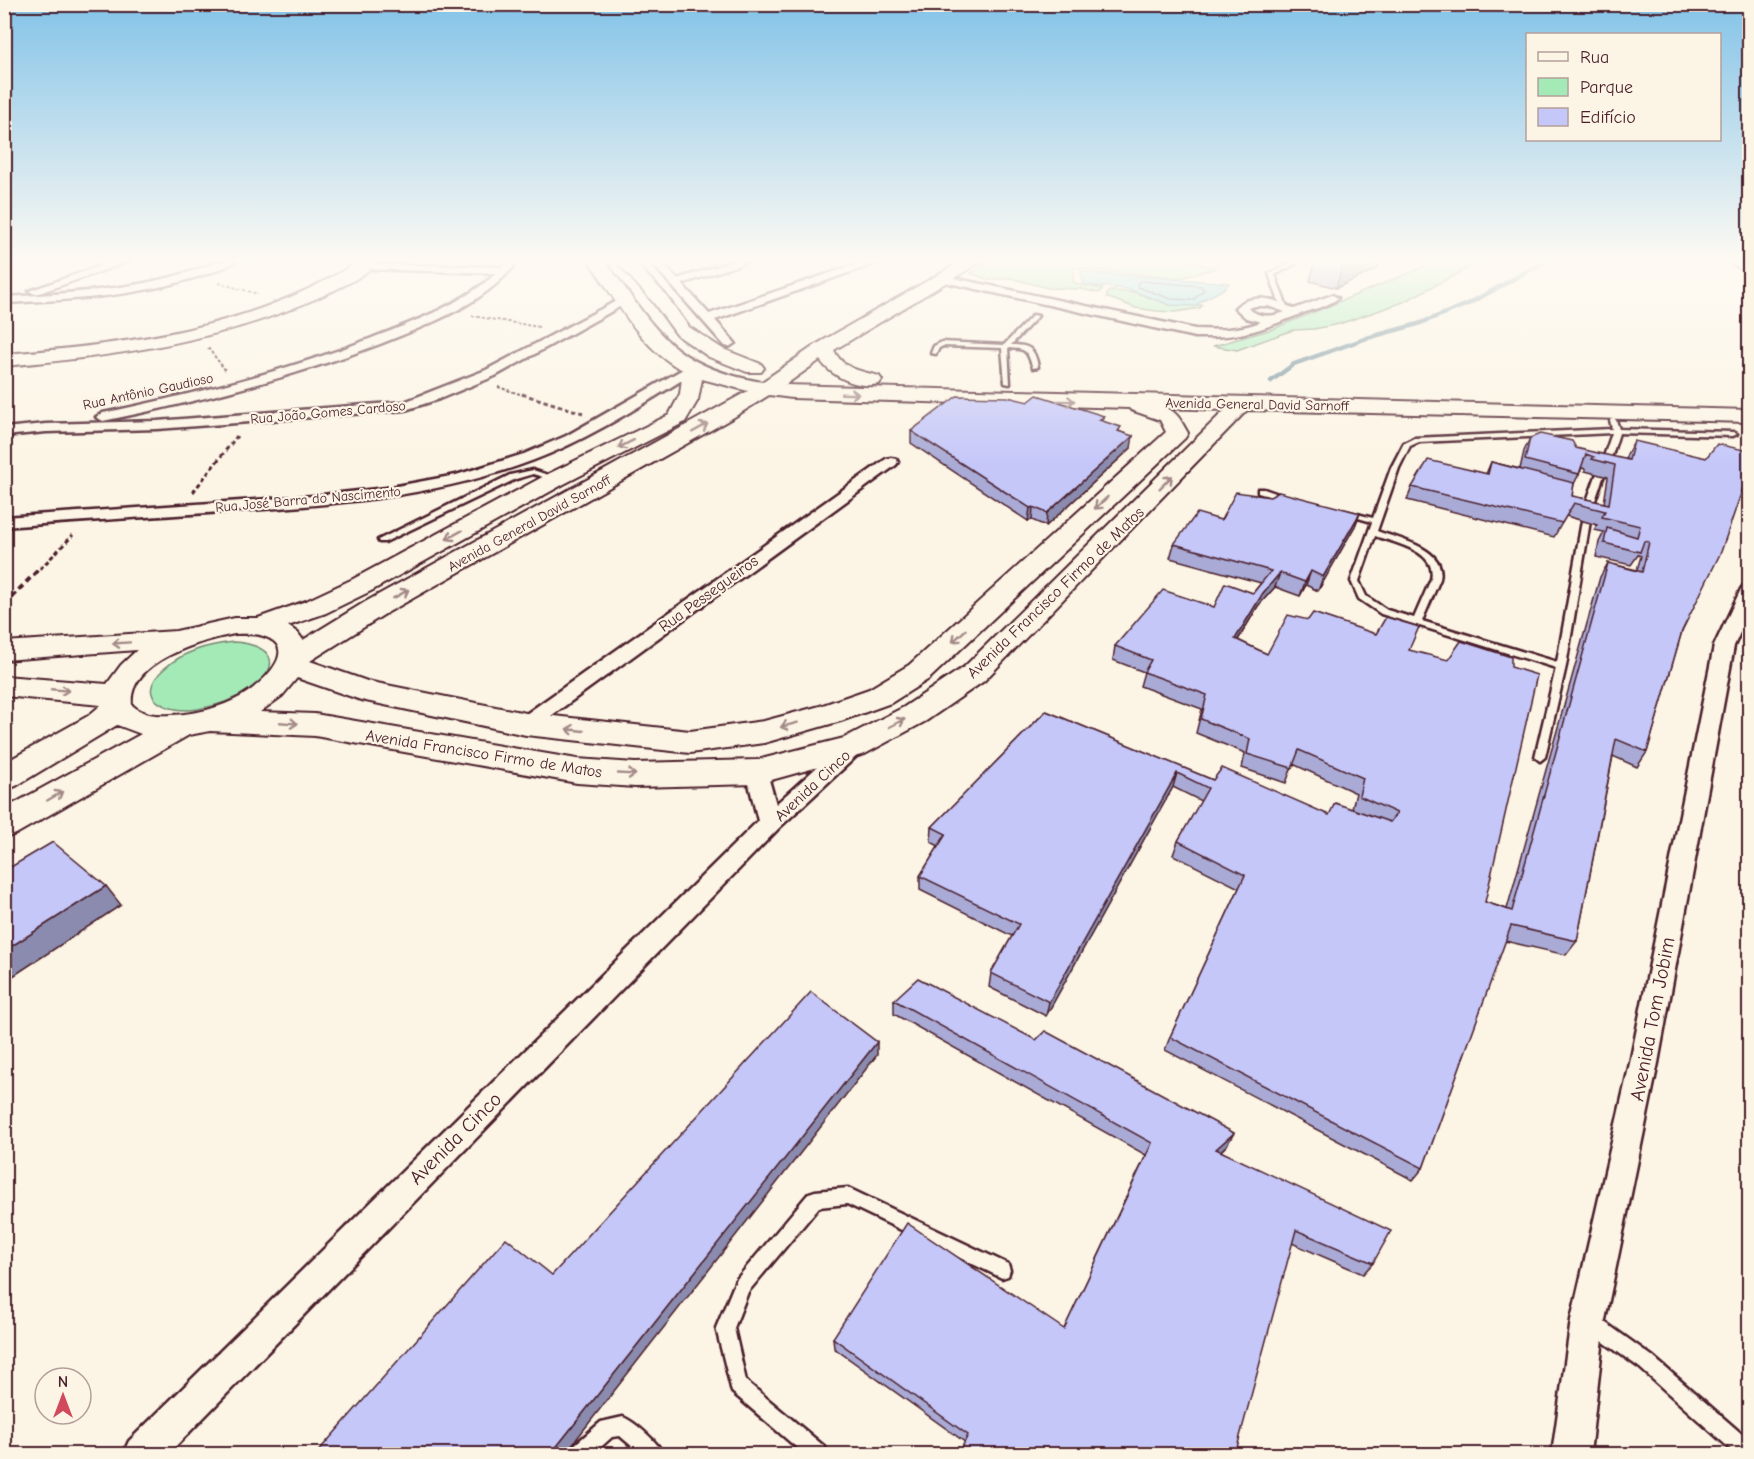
<svg xmlns="http://www.w3.org/2000/svg" width="1754" height="1459" viewBox="0 0 1754 1459" font-family="'Comic Neue',sans-serif">
<style>
.green{fill:#a4eab7;stroke:#778471;stroke-width:1.5}
.water{fill:#8bd9e8;stroke:#718f9c;stroke-width:1.5}
.lines{fill:none;stroke-linecap:round;stroke-linejoin:round}
.shore{stroke:#646977;stroke-width:1.5}
.stream{stroke:#718f9c;stroke-width:4.5}
.lane-casing{stroke:#4a1f2b;stroke-width:5}
.street-casing{stroke:#4a1f2b;stroke-width:5}
.secondary-casing{stroke:#4a1f2b;stroke-width:4}
.path-far2{stroke:#4a1f2b;stroke-width:2;stroke-dasharray:3 2;stroke-linecap:butt}
.path-far1{stroke:#4a1f2b;stroke-width:3;stroke-dasharray:4.5 3;stroke-linecap:butt}
.path{stroke:#4a1f2b;stroke-width:4;stroke-dasharray:6 4.5;stroke-linecap:butt}
.lane{fill:#fcf5e5;fill-rule:evenodd}
.street{fill:#fcf5e5;fill-rule:evenodd}
.secondary{fill:#fcf5e5;fill-rule:evenodd}
.wall{fill:#a9abd6;stroke:#4a1f2b;stroke-width:1.5;fill-rule:evenodd}
.shaded-wall{fill:#8a8bae;stroke:#4a1f2b;stroke-width:1.5}
.building{fill:#c5c7f9;stroke:#4a1f2b;stroke-width:1.5}
.oneway{stroke:#a38a88}
.labels{text-anchor:middle;stroke-width:4.5;stroke-linejoin:round;paint-order:stroke}
.far-street-label{font-size:14px;fill:#4a1f2b;stroke:#fcf5e5}
.street-label{font-size:16px;fill:#4a1f2b;stroke:#fcf5e5}
.near-street-label{font-size:20px;fill:#4a1f2b;stroke:#fcf5e5}
</style>
<rect width="100%" height="100%" fill="#fcf5e5"/>
<filter id="ink" filterUnits="userSpaceOnUse"><feTurbulence type="fractalNoise" baseFrequency=".0167" numOctaves="2"/><feDisplacementMap in="SourceGraphic" scale="12" xChannelSelector="R" yChannelSelector="G"/><feConvolveMatrix kernelMatrix="1 2 1 2 8 2 1 2 1" color-interpolation-filters="sRGB"/></filter>
<g filter="url(#ink)">
<g class="green">
<polygon points="992,261 1189,261 1215,268 1181,278 1074,268 1073,281 1077,284 1103,289 1099,293 1081,289 1048,288 1010,278 989,280 971,273"/>
<polygon points="1438,261 1482,261 1401,303 1339,324 1314,329 1293,330 1237,350 1213,346 1273,329"/>
<polygon points="1109,291 1134,292 1170,305 1202,305 1200,308 1175,312 1156,311 1136,308 1106,297"/>
<path d="M233,642c38,2 53,23 17,47 -16,11 -34,17 -52,20 -30,5 -67,-11 -33,-41 19,-17 43,-23 68,-26z"/>
</g>
<path class="water" d="M1081,272l148,11c-8,12 -23,11 -33,23l-26,-1 -42,-16 -44,-4z"/>
<g class="lines">
<polygon class="shore" points="1140,281 1201,286 1204,290 1193,300 1171,299 1138,287 1137,284"/>
<polyline class="stream" points="1271,381 1294,364 1367,338 1418,324 1468,304 1546,261"/>
<defs>
<g id="lane">
<polygon points="1294,261 1300,261 1275,275 1287,307 1284,309 1281,307 1269,274"/>
<path d="M1033,315l5,1 -27,29c18,0 24,3 27,22l-5,1c-6,-17 -5,-19 -25,-20l2,36 -5,-1 -3,-35 -59,-2 -4,2 -3,6 -5,-1 3,-7 8,-4 62,3z"/>
<path d="M1613,418l3,2 3,9 114,3 4,2 -4,2 -114,-3 -11,35 -4,2 -4,-2 12,-35 -193,9 -9,4 -11,22 -22,63c21,8 70,17 63,48l-18,42 135,41 25,-141 4,-2h3l1,2 -24,145 -21,91 -5,4 -5,-4 21,-89 -175,-54 -22,-15 -8,-18 21,-59 -31,-9 4,-2 28,7 18,-50 13,-25 10,-5 198,-9 -2,-9zM1375,536c20,7 63,15 56,43l-17,39 -27,-8 -21,-14 -7,-15z"/>
<polygon points="533,470 560,479 556,481 533,474 516,479 385,542 379,542 378,540 510,475"/>
<polygon points="1597,473 1604,475 1591,512 1587,514 1584,514 1583,512"/>
<polygon points="1258,489 1264,489 1290,498 1286,500 1283,500 1258,493"/>
<polygon points="848,1188 1008,1264 1010,1270 1008,1276 1002,1278 847,1204 819,1207 748,1292 734,1328 746,1381 825,1447 827,1454 804,1454 732,1392 716,1328 736,1280 809,1193 815,1191"/>
<polygon points="1593,1315 1599,1318 1652,1356 1750,1441 1750,1454 1736,1454 1640,1368 1587,1330 1584,1324 1587,1318"/>
<path d="M623,1417c12,5 36,26 40,37h-22l-21,-18 -8,1 -19,17h-23l2,-7 29,-25z"/>
</g>
<g id="street">
<polygon points="114,261 130,261 39,293 35,294 29,291"/>
<path d="M220,261h15c-10,8 -26,12 -38,16 -63,20 -127,23 -193,26v-6c74,-4 147,-8 216,-36z"/>
<path d="M507,261h11c-33,43 -88,63 -138,83 -90,34 -183,58 -277,77l-7,-4 7,-4c91,-19 181,-41 269,-75 44,-17 88,-33 125,-65l-133,-4 -4,-1v-4l142,3z"/>
<polygon points="650,261 661,261 677,279 734,261 750,261 682,284 709,314 866,261 882,261 715,320 735,343 729,347 725,346"/>
<path d="M944,276l251,53c23,1 44,1 66,-7l-15,-4 -11,-10c16,-16 42,-9 59,1l38,-14 6,3c-8,7 -21,10 -30,13 -43,17 -64,27 -113,26l-255,-56 -1,-2zM1255,306h13l17,6c-13,5 -26,6 -37,-4z"/>
<polygon points="626,296 630,297 630,301 495,376 439,399 405,410 157,429 46,432 4,436 4,428 46,424 157,421 404,402 486,370"/>
<path d="M692,364l6,4 -1,3c-53,32 -105,67 -163,89 -100,38 -207,45 -312,52 -73,5 -145,9 -218,15v-10l309,-21 73,-8 70,-13 68,-21 42,-18z"/>
<polygon points="891,458 896,459 898,462 896,465 533,729 526,731 519,729 516,724 519,719 886,459"/>
<polygon points="1750,584 1750,610 1734,646 1658,1063 1605,1320 1590,1454 1552,1454 1571,1320 1630,1063 1714,646 1741,589 1744,585"/>
<polygon points="854,739 862,741 865,746 862,751 778,829 168,1454 123,1454 129,1441 758,821 746,772 749,766 757,764 765,766 776,804 846,741"/>
</g>
<g id="secondary">
<path d="M359,261h19c-12,15 -37,26 -54,34 -99,46 -211,62 -320,71v-12c122,-9 251,-26 355,-93z"/>
<path d="M589,261h16c52,69 65,105 157,121l55,-38 145,-83h20l-148,89c8,19 27,21 45,26l3,4 -3,4c-21,5 -47,-7 -59,-24l-35,25 965,25v12l-503,-12 -263,271 -58,40 -61,33 -108,30 -122,3 -58,-4 -262,-47 -105,-5 -21,4 -173,99 -12,4v-29l137,-75 -24,-9 -101,61 -12,4v-27l84,-47 13,-11 -97,-9v-20l103,8 14,-19 16,-15 -133,10v-18l172,-11 59,-13h23l48,-17 47,-22 195,-105 121,-59 11,-21 3,-24c-42,-20 -68,-72 -94,-109zM702,379l46,12 -383,211 -62,38 -5,-7 -10,-7 38,-13 45,-22 193,-107 121,-62 13,-22zM769,395l23,3 337,10 2,2 29,10 6,12 -257,233 -40,24 -49,17 -56,15 -74,10 -164,-18 -159,-32 -57,-20 75,-47 349,-197zM1166,408l59,2 -261,257 -60,40 -60,31 -87,22 -122,3 -58,-4 -262,-45 -55,-2 22,-16 15,-18 64,22 165,35 164,18 74,-10 77,-22 50,-18 38,-24 256,-241 3,-5c-7,-11 -9,-20 -22,-25zM235,634c9,0 19,-1 28,2 40,12 -4,50 -21,60 -22,12 -46,18 -71,19 -15,1 -28,0 -39,-10 -5,-44 71,-65 103,-71z"/>
<polygon points="616,261 633,261 665,294 689,327 723,349 761,364 764,368 761,372 747,372 709,357 677,335 653,302"/>
<polygon points="1727,261 1750,263 1750,275"/>
</g>
</defs>
<use href="#lane" class="lane-casing"/>
<use href="#street" class="street-casing"/>
<use href="#secondary" class="secondary-casing"/>
<g class="path-far2">
<polyline points="219,283 258,294"/>
<polyline points="472,316 539,327"/>
<polyline points="208,348 226,371"/>
<polyline points="498,387 526,396"/>
</g>
<g class="path-far1">
<polyline points="522,394 583,413"/>
<polyline points="193,492 237,436"/>
<polyline points="40,569 73,535"/>
</g>
<polyline class="path" points="4,605 41,567"/>
<use href="#lane" class="lane"/>
<use href="#street" class="street"/>
<use href="#secondary" class="secondary"/>
</g>
<g class="wall">
<polygon points="1315,261 1379,261 1377,269 1336,288 1310,281"/>
<polygon points="1028,402 1104,416 1103,421 1121,432 1131,448 1046,526 1032,520 1028,521 911,443 911,431"/>
<path d="M1530,438l95,22 2,-6 7,-13 48,190 -35,121 -10,15 -24,-11 -36,185 -11,14 -61,-14 -82,227 -10,12 -248,-130 5,-13 69,-149 -66,-33 5,-14 23,-40 -28,-14 -127,229 -57,-29 2,-14 21,-37 -92,-46v-14l19,-30 -8,-4 1,-15 114,-116 167,69 116,35 23,-6 4,-16 -63,-29 -7,19 -44,-15 3,-15 -49,-20 6,-24 -62,-23 4,-14 -31,-12 2,-14 99,-39 39,-14 8,-10 -91,-25 4,-14 47,-24 139,-7 -5,13 -37,65 -12,-6 -6,11 -25,-9 -17,19 -20,34 29,14 142,-4 76,252 22,7 93,-332 8,-14 29,7 4,-14 -3,-1 -7,10 -35,-8 3,-15 5,-10 -10,-2 3,-5 -31,-9 -12,21 -147,-37 5,-13 74,-13 5,-12 29,7 4,-18zM1582,468l4,1 -1,2 23,6 -4,26 -32,-7 2,-12z"/>
<polygon points="894,1000 1227,1145 1221,1151 1373,1263 1363,1274 1292,1243 965,1442 834,1348 833,1338 1064,1329 1146,1155 894,1014"/>
</g>
<g class="shaded-wall">
<polygon points="1344,261 1379,261 1377,269 1336,288"/>
<polygon points="1133,436 1131,448 1046,526 1047,513"/>
<polygon points="1033,507 1032,520 1028,521 1030,508"/>
<polygon points="1360,513 1355,526 1318,591 1323,577"/>
<polygon points="1311,571 1306,585 1300,596 1305,582"/>
<polygon points="1280,573 1275,587 1258,606 1230,653 1235,639 1263,593"/>
<polygon points="1177,773 1173,787 1046,1016 1049,1002"/>
<polygon points="106,886 121,905 4,982 4,951"/>
<polygon points="877,1042 877,1055 564,1455 550,1455"/>
<polygon points="1234,1133 1227,1145 1209,1161 1216,1149"/>
</g>
<g class="building">
<polygon points="1037,395 1104,416 1099,420 1121,427 1118,431 1133,436 1047,513 1033,507 1030,508 911,431 957,396 1008,397 1028,402"/>
<polygon points="1540,434 1572,441 1576,448 1629,460 1634,441 1706,458 1717,444 1749,451 1749,470 1721,552 1682,631 1647,752 1616,739 1577,941 1511,926 1423,1168 1170,1037 1245,875 1178,841 1208,788 1177,773 1049,1002 991,973 1019,924 920,876 946,834 932,827 1046,711 1213,780 1222,768 1329,815 1335,803 1390,822 1397,813 1359,796 1363,778 1299,750 1292,768 1247,754 1250,739 1201,719 1207,695 1144,672 1151,660 1115,646 1163,590 1214,607 1225,583 1253,593 1271,571 1174,544 1197,513 1221,520 1236,492 1270,497 1279,492 1360,513 1323,577 1311,571 1305,582 1280,573 1263,593 1235,639 1267,654 1288,615 1308,620 1313,613 1376,634 1386,617 1419,627 1409,650 1448,660 1461,641 1511,657 1511,667 1537,675 1485,902 1512,911 1608,563 1642,572 1649,542 1644,541 1640,552 1604,543 1607,528 1637,537 1640,526 1602,517 1605,511 1574,503 1562,523 1412,487 1428,460 1488,474 1491,462 1574,483 1572,496 1609,504 1615,465 1592,459 1594,457 1586,454 1579,474 1525,460 1530,438"/>
<polygon points="53,842 106,886 4,951 4,871"/>
<polygon points="918,978 1036,1040 1045,1031 1234,1133 1216,1149 1391,1231 1373,1263 1296,1230 1235,1455 958,1455 968,1435 833,1338 907,1223 1064,1329 1152,1143 894,1000"/>
<polygon points="811,992 877,1042 550,1455 315,1455 506,1238 552,1275"/>
</g>
<defs><path id="oneway-shaft" d="M-6 0H5M1.5-3L5.5 0L1.5 3" fill="none" stroke-width="1.6" stroke-linecap="round" stroke-linejoin="round" transform="scale(1.5)"/></defs>
<g class="oneway">
<use href="#oneway-shaft" transform="translate(850 394) rotate(2)"/>
<use href="#oneway-shaft" transform="translate(1066 401) rotate(1)"/>
<use href="#oneway-shaft" transform="translate(700 428) rotate(-29)"/>
<use href="#oneway-shaft" transform="translate(626 444) rotate(153)"/>
<use href="#oneway-shaft" transform="translate(1166 482) rotate(-45)"/>
<use href="#oneway-shaft" transform="translate(1101 503) rotate(137)"/>
<use href="#oneway-shaft" transform="translate(454 535) rotate(151)"/>
<use href="#oneway-shaft" transform="translate(401 594) rotate(-29)"/>
<use href="#oneway-shaft" transform="translate(959 636) rotate(137)"/>
<use href="#oneway-shaft" transform="translate(121 643) rotate(176)"/>
<use href="#oneway-shaft" transform="translate(60 690) rotate(5)"/>
<use href="#oneway-shaft" transform="translate(289 723) rotate(5)"/>
<use href="#oneway-shaft" transform="translate(897 723) rotate(-27)"/>
<use href="#oneway-shaft" transform="translate(789 725) rotate(165)"/>
<use href="#oneway-shaft" transform="translate(575 730) rotate(-174)"/>
<use href="#oneway-shaft" transform="translate(627 774) rotate(3)"/>
<use href="#oneway-shaft" transform="translate(55 796) rotate(-30)"/>
</g>
</g>
<linearGradient id="sky" x2="0" y2="1"><stop stop-color="#83c3e8"/><stop offset="0.56" stop-color="#fefaf3"/><stop offset="1" stop-color="#fefaf3" stop-opacity="0"/></linearGradient>
<rect width="1754" height="465" fill="url(#sky)"/>
<g class="labels">
<g class="far-street-label">
<text transform="translate(148 391) rotate(-12)" y="5">Rua Antônio Gaudioso</text>
<text transform="translate(1257 404) rotate(1)" y="5">Avenida General David Sarnoff</text>
<text transform="translate(328 412) rotate(-5)" y="5">Rua João Gomes Cardoso</text>
<text transform="translate(308 499) rotate(-5)" y="5">Rua José Barra do Nascimento</text>
<text transform="translate(529 523) rotate(-29)" y="5">Avenida General David Sarnoff</text>
</g>
<g class="street-label">
<text transform="translate(1055 592) rotate(-44)" y="6">Avenida Francisco Firmo de Matos</text>
<text transform="translate(708 593) rotate(-36)" y="6">Rua Pessegueiros</text>
<text transform="translate(484 753) rotate(9)" y="6">Avenida Francisco Firmo de Matos</text>
<text transform="translate(812 785) rotate(-43)" y="6">Avenida Cinco</text>
</g>
<g class="near-street-label">
<text transform="translate(1652 1019) rotate(-79)" y="7">Avenida Tom Jobim</text>
<text transform="translate(455 1138) rotate(-45)" y="7">Avenida Cinco</text>
</g>
</g>
<rect width="1754" height="1459" fill="none" stroke="#fcf5e5" stroke-width="24"/>
<rect x="12" y="12" width="1730" height="1435" fill="none" stroke="#4a1f2b" stroke-width="2" filter="url(#ink)"/>
<rect x="1526" y="33" width="195" height="108" fill="#fcf5e5" stroke="#b59f9b" stroke-width="1.5"/>
<rect x="1538" y="52" width="30" height="9" fill="#fcf5e5" stroke="#b59f9b" stroke-width="1.5"/>
<text x="1580" y="63" font-size="18" fill="#4a1f2b">Rua</text>
<rect x="1538" y="78" width="30" height="18" fill="#a4eab7" stroke="#b59f9b" stroke-width="1.5"/>
<text x="1580" y="93" font-size="18" fill="#4a1f2b">Parque</text>
<rect x="1538" y="108" width="30" height="18" fill="#c5c7f9" stroke="#b59f9b" stroke-width="1.5"/>
<text x="1580" y="123" font-size="18" fill="#4a1f2b">Edifício</text>
<g transform="translate(63 1396)"><circle r="28" fill="#fcf5e5" stroke="#b59f9b" stroke-width="1.5"/>
<path d="M0-4.5L10 22L0 15L-10 22Z" fill="#d1495b"/>
<text y="-9" font-size="16" font-weight="bold" text-anchor="middle" fill="#4a1f2b">N</text>
</g>
</svg>
